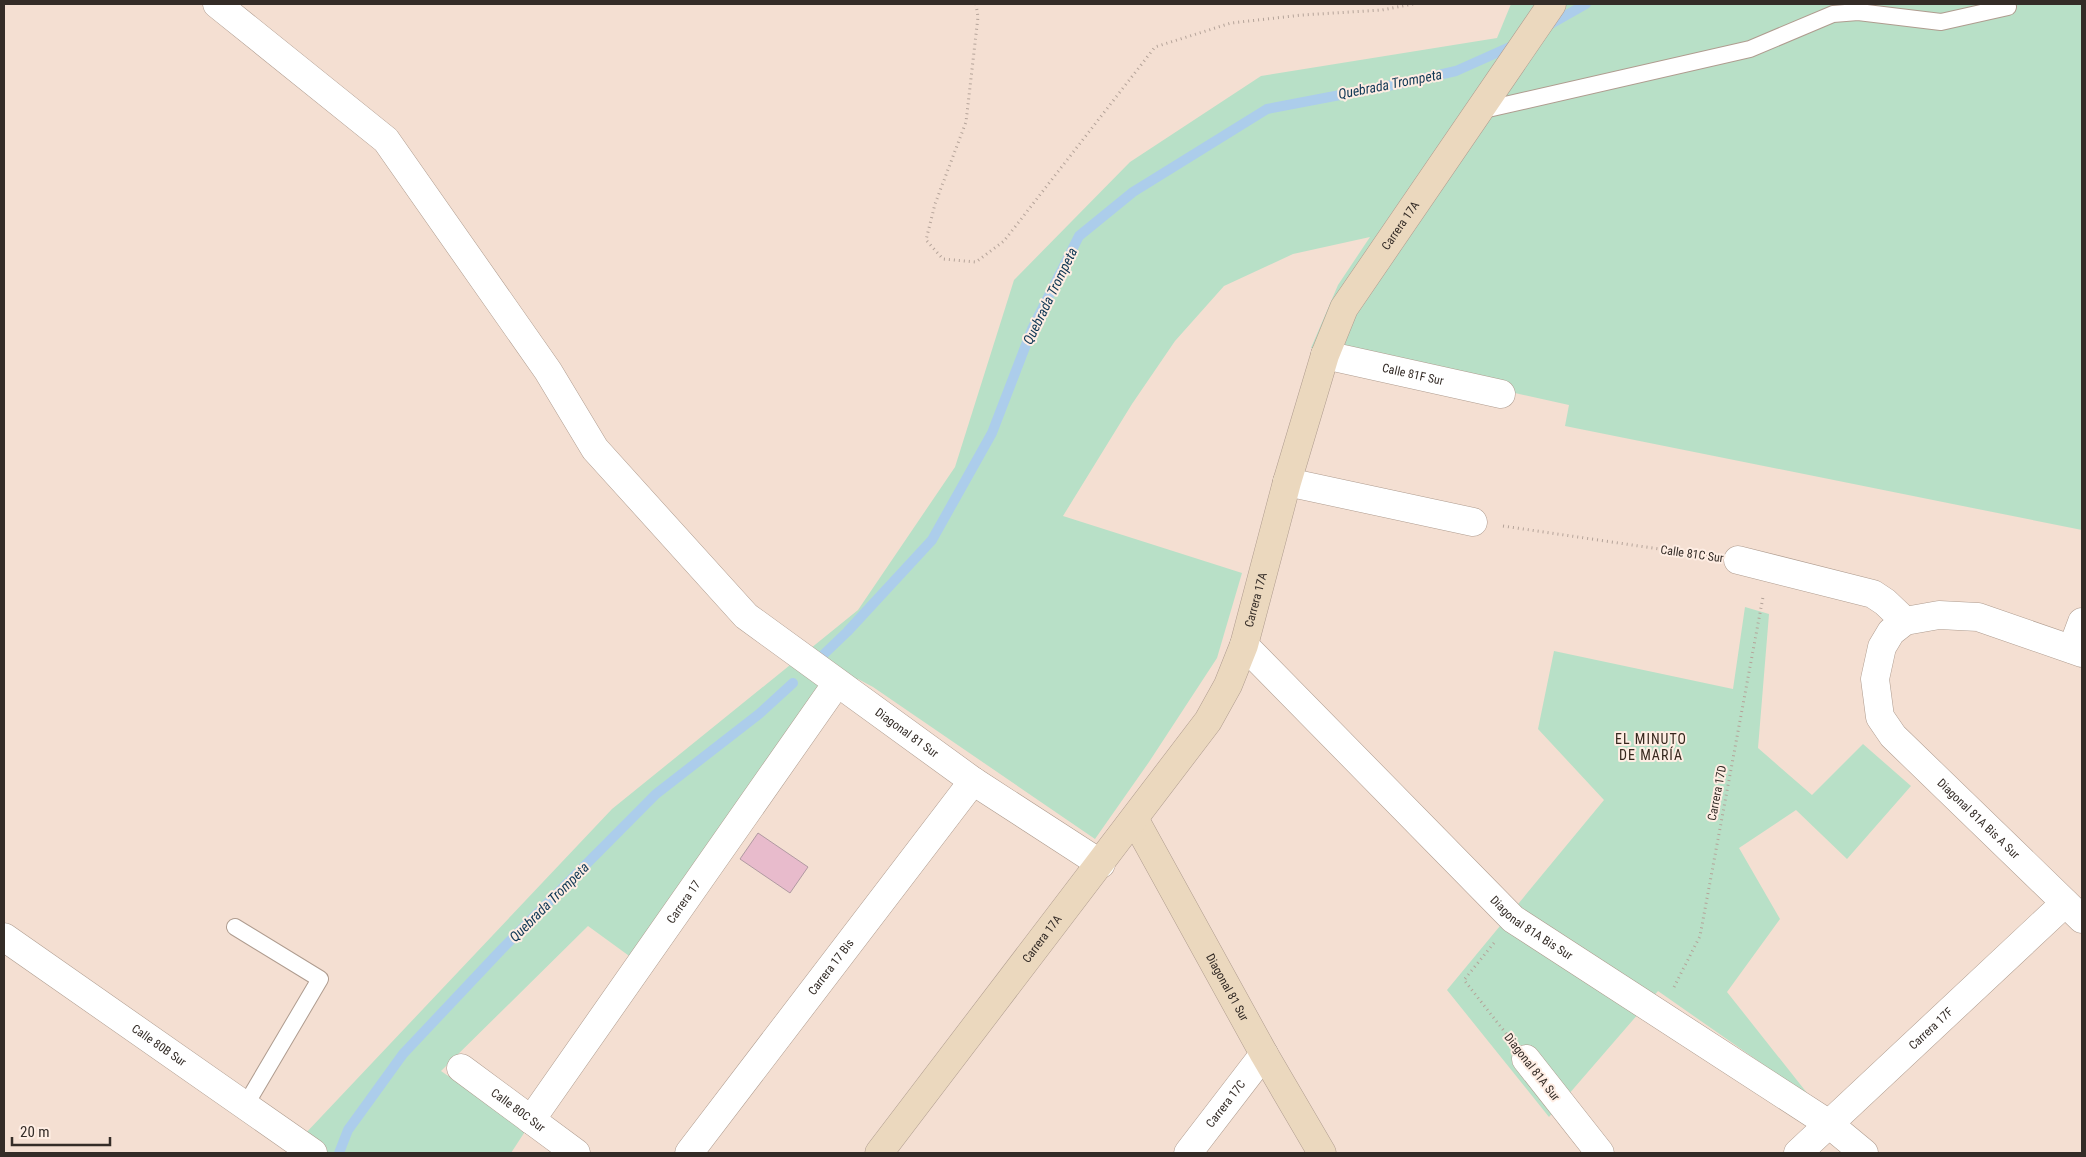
<svg xmlns="http://www.w3.org/2000/svg" width="2086" height="1157" viewBox="0 0 2086 1157" font-family="'Roboto Condensed',sans-serif">
<style>
.green{fill:#b8e0c7}
.lines{fill:none;stroke-linecap:round;stroke-linejoin:round}
.stream{stroke:#accdeb;stroke-width:10}
.building{fill:#e8bbcc;stroke:#b099a1}
.lane-casing{stroke:#af9c8f;stroke-width:18}
.street-casing{stroke:#af9c8f;stroke-width:29}
.secondary-casing{stroke:#af9c8f;stroke-width:29}
.path{stroke:#b4a399;stroke-width:3;stroke-dasharray:1 4;stroke-linecap:butt}
.lane{stroke:#fff;stroke-width:16}
.street{stroke:#fff;stroke-width:28}
.secondary{stroke:#ebd8be;stroke-width:28}
.labels{text-anchor:middle;stroke-width:4;stroke-linejoin:round;paint-order:stroke}
.street-label{font-size:12px;fill:#342c27;stroke:#feede3}
.water-label{font-size:14px;font-style:italic;fill:#0e3654;stroke:#feede3}
.neighbourhood-label{font-size:14px;letter-spacing:1px;fill:#36271d;stroke:#feede3}
</style>
<rect width="100%" height="100%" fill="#f4dfd2"/>
<g class="green">
<polygon points="1511,4 2082,4 2082,530 1565,426 1569,405 1311,348 1338,285 1370,237 1293,254 1224,286 1175,341 1132,404 1063,516 1242,573 1217,658 1149,762 1095,839 873,687 858,679 632,958 588,926 441,1071 526,1130 511,1153 287,1153 612,809 858,610 955,467 1014,280 1130,162 1261,76 1497,38"/>
<polygon points="1745,607 1769,614 1758,748 1812,795 1863,744 1911,786 1847,859 1796,810 1739,848 1780,919 1727,992 1811,1098 1658,991 1549,1117 1447,990 1604,800 1538,729 1554,651 1733,689"/>
</g>
<g class="lines">
<g class="stream">
<polyline points="1549,25 1586,4"/>
<polyline points="824,654 847,632 932,540 992,433 1032,329 1079,236 1133,192 1267,109 1403,83 1456,71 1512,46"/>
<polyline points="339,1153 348,1130 403,1054 501,950 656,794 759,714 793,683"/>
</g>
</g>
<polygon class="building" points="758,833 808,867 790,893 740,859"/>
<g class="lines">
<defs>
<g id="lane">
<polyline points="1479,111 1750,49 1833,14 1858,12 1941,22 2008,7"/>
<polyline points="235,927 320,979 245,1106"/>
</g>
<g id="street">
<path id="s1" d="M217,4l169,136 162,231 47,78 151,167 227,165 128,83"/>
<path id="s2" d="M1325,355l176,39"/>
<polyline points="1287,482 1473,522"/>
<polyline points="1738,560 1873,594 1885,602 1905,621"/>
<path id="s3" d="M1244,645l269,274 316,205 35,29"/>
<polyline points="2072,649 2082,622"/>
<path id="s4" d="M2082,653l-104,-36 -39,-2 -34,6 -14,11 -9,15 -7,32 5,38 13,19 189,183"/>
<path id="s5" d="M4,937l309,216"/>
<polyline points="1526,1059 1600,1153"/>
<path id="s6" d="M461,1068l115,85"/>
<path id="s7" d="M531,1120l306,-437"/>
<path id="s8" d="M689,1153l284,-372"/>
<path id="s9" d="M1188,1153l76,-99"/>
<path id="s10" d="M1798,1153l267,-250"/>
</g>
<g id="secondary">
<path id="s11" d="M1135,820l129,234 58,99"/>
<path id="s12" d="M879,1153l329,-432 20,-36 16,-40 43,-163 38,-127 19,-47 208,-304"/>
</g>
</defs>
<use href="#lane" class="lane-casing"/>
<use href="#street" class="street-casing"/>
<use href="#secondary" class="secondary-casing"/>
<g class="path">
<polyline points="976,4 978,17 966,122 935,204 926,240 943,259 976,262 1004,241 1155,47 1231,23 1302,15 1382,10 1413,4"/>
<polyline points="1503,526 1707,556"/>
<polyline points="1494,943 1464,980 1508,1036"/>
<polyline points="1674,987 1700,936 1763,597"/>
</g>
<use href="#lane" class="lane"/>
<use href="#street" class="street"/>
<use href="#secondary" class="secondary"/>
</g>
<g class="labels">
<g class="street-label">
<text dy="4" stroke="none"><textPath href="#s12" startOffset="1079">Carrera 17A</textPath></text>
<text dy="4" stroke="none"><textPath href="#s2" startOffset="90">Calle 81F Sur</textPath></text>
<text transform="translate(1692 554) rotate(8)" y="4">Calle 81C Sur</text>
<text dy="4" stroke="none"><textPath href="#s12" startOffset="674">Carrera 17A</textPath></text>
<text dy="4" stroke="none"><textPath href="#s1" startOffset="1014">Diagonal 81 Sur</textPath></text>
<text transform="translate(1717 793) rotate(-79)" y="4">Carrera 17D</text>
<text dy="4" stroke="none"><textPath href="#s4" startOffset="432">Diagonal 81A Bis A Sur</textPath></text>
<text dy="4" stroke="none"><textPath href="#s7" startOffset="266">Carrera 17</textPath></text>
<text dy="4" stroke="none"><textPath href="#s3" startOffset="404">Diagonal 81A Bis Sur</textPath></text>
<text dy="4" stroke="none"><textPath href="#s12" startOffset="269">Carrera 17A</textPath></text>
<text dy="4" stroke="none"><textPath href="#s8" startOffset="234">Carrera 17 Bis</textPath></text>
<text dy="4" stroke="none"><textPath href="#s11" startOffset="191">Diagonal 81 Sur</textPath></text>
<text dy="4" stroke="none"><textPath href="#s10" startOffset="182">Carrera 17F</textPath></text>
<text dy="4" stroke="none"><textPath href="#s5" startOffset="189">Calle 80B Sur</textPath></text>
<text transform="translate(1532 1067) rotate(52)" y="4">Diagonal 81A Sur</text>
<text dy="4" stroke="none"><textPath href="#s9" startOffset="62">Carrera 17C</textPath></text>
<text dy="4" stroke="none"><textPath href="#s6" startOffset="71">Calle 80C Sur</textPath></text>
</g>
<g class="water-label">
<text transform="translate(1390 84) rotate(-11)" y="5">Quebrada Trompeta</text>
<text transform="translate(1050 296) rotate(-64)" y="5">Quebrada Trompeta</text>
<text transform="translate(549 902) rotate(-45)" y="5">Quebrada Trompeta</text>
</g>
<g class="neighbourhood-label">
<text x="1651" y="744">EL MINUTO<tspan x="1651" dy="16">DE MARÍA</tspan></text>
</g>
</g>
<rect width="2086" height="1157" fill="none" stroke="#342c27" stroke-width="10"/>
<path d="M12 1137v8h98v-8" fill="none" stroke="#342c27" stroke-width="2.5"/>
<text x="20" y="1137" font-size="15" fill="#342c27" stroke="#feede3" stroke-width="4" paint-order="stroke">20 m</text>
</svg>
